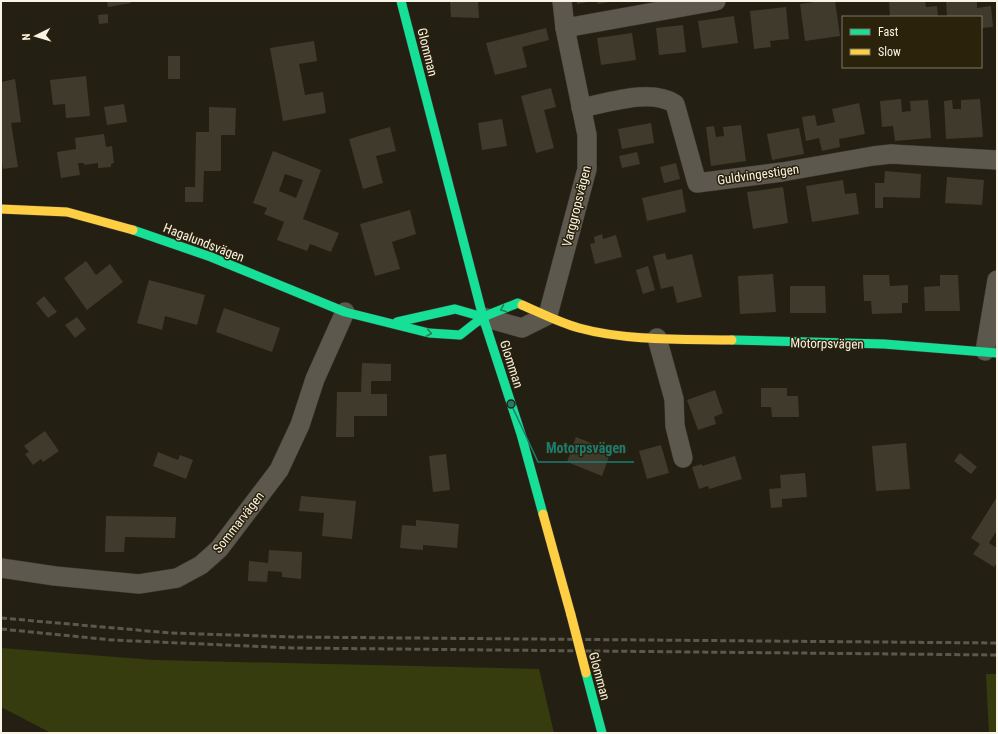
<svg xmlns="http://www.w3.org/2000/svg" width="998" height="734" viewBox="0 0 998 734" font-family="'Roboto Condensed',sans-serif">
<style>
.green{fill:#373c0e}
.building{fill:#403a2c;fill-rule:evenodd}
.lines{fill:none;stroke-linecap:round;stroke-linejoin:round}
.street-casing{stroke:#403b33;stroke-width:20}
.fast-casing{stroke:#403b33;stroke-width:10}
.slow-casing{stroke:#403b33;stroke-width:10}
.street{stroke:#5c584e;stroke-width:19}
.fast{stroke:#16e098;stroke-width:9}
.slow{stroke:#ffcf43;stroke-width:9}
.rail{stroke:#5b584f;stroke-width:3;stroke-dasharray:6 3;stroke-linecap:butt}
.slow-bridge-casing{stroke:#403b33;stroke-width:10;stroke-linecap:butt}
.slow-bridge{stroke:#ffcf43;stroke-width:9}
.oneway{stroke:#208152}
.labels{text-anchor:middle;stroke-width:3;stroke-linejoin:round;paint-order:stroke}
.street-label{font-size:13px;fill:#f9f3e5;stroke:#2b220c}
.leader{fill:none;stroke:#1b7c74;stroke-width:1.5}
.callout-dot{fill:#1b7c74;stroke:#2b220c;stroke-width:1.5}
.callout-label{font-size:14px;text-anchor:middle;font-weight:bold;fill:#1b7c74;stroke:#2b220c;stroke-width:3;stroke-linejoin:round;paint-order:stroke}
</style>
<rect width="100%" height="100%" fill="#241f13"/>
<g class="green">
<polygon points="1,648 154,660 539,669 554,733 51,733 1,707"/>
<polygon points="986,674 997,674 997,733 989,733"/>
</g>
<g class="building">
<polygon points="107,1 131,1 131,3 108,7"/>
<polygon points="450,1 478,1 479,18 451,17"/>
<polygon points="577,1 588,1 588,2 577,4"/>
<polygon points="597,1 609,1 609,2 598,4"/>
<polygon points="822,1 835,1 840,36 805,41 800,4"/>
<polygon points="889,1 925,1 926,7 937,6 938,17 890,17"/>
<polygon points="946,1 977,1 977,8 991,6 993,27 981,28 981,17 947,17"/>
<polygon points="786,7 789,39 770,41 771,47 754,49 750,11"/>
<polygon points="108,14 108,23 99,24 98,15"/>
<polygon points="734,16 738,43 702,48 698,21"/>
<polygon points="683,25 686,52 659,55 656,28"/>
<polygon points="546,28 549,40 522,47 527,67 495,75 486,43"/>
<polygon points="632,33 636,60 601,65 597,38"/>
<polygon points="314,41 317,61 299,64 305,95 323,92 326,113 283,121 270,48"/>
<rect x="168" y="56" width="12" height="23"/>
<polygon points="86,76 90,116 66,118 65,104 53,105 50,80"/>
<polygon points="15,79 21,122 11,123 18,167 3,169 1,158 1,82"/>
<polygon points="551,88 556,107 544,110 554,148 536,153 521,96"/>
<polygon points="901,99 902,112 911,111 910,101 928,100 931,138 895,141 893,126 882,127 880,101"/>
<polygon points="980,99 983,137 946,139 944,101 952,100 953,109 961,109 961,100"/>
<polygon points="859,103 865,134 839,139 840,147 822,151 819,138 806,141 802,117 815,115 817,126 835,122 832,109"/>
<polygon points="124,104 127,122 107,125 104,107"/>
<polygon points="209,107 236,108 235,135 221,135 221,171 204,171 203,202 185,202 185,187 195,187 196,132 209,132"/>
<polygon points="502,119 507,146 482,150 478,123"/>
<polygon points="651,123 654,143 622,149 618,129"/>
<polygon points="741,125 746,161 711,166 706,127 714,126 716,137 724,136 723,127"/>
<polygon points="390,127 396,151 376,156 383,183 363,189 349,139"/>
<polygon points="799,128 804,154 772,160 767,134"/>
<polygon points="104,134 106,147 112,146 114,163 111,164 111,167 98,168 98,163 84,165 84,163 78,163 80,175 61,178 57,152 76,149 75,138"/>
<path d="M273,151l48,19 -18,49 36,14 -8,19 -21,-8 -3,7 -30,-11 7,-18 -20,-8 3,-6 -14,-5zM285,174l18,6 -7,18 -17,-7z"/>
<polygon points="637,152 640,164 622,168 619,156"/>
<polygon points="676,163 680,179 664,183 660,167"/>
<polygon points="885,171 921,174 920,198 883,197 883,208 875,208 875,183 884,183"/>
<polygon points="947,177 984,180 982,205 945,203"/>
<polygon points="843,180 845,194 856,193 859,214 812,222 806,186"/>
<polygon points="783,187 788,223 753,229 747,192"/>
<polygon points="682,189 686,212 647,221 642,198"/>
<polygon points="410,210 416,234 392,242 400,269 375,276 360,224"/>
<polygon points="602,234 603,239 616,235 622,257 595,264 590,244 595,243 594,237"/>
<polygon points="665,253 667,260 692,254 702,297 677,303 673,286 661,289 653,256"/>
<polygon points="86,261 96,275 110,264 123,282 87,310 64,278"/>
<polygon points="648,266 655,290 643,294 636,270"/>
<polygon points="773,274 776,312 740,314 738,276"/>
<polygon points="863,275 889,275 890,286 908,285 908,303 902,303 902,313 872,314 871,301 864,301"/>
<polygon points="940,275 958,275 960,311 925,311 924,287 940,286"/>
<polygon points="149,280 205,295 197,325 165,316 162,330 137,323"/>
<polygon points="790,286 825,286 826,313 790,313"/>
<polygon points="44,296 57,312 48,318 36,303"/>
<polygon points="224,308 280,328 272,352 216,332"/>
<polygon points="77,317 86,329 75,338 65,325"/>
<polygon points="362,363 391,364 391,381 371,381 371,394 387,394 387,416 354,416 354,437 336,437 337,392 361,392"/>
<polygon points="761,388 787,388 787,396 798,396 799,417 772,417 771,407 761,407"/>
<polygon points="715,390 723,413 714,417 716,424 698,430 687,400"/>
<polygon points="45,431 59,451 43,462 41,459 33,465 25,454 29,452 24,446"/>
<polygon points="576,437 611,451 602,476 567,462"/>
<polygon points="906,443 910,489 876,491 872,446"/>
<polygon points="661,445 669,473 647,479 639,451"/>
<polygon points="158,452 178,460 180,455 193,460 186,479 153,466"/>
<polygon points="960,453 977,467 971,474 954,461"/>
<polygon points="446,454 450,490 433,492 429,456"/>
<polygon points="735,456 742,479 709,489 708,486 699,489 692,467 702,464 702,466"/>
<polygon points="805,473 807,497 782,499 782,507 771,508 769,489 781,488 780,475"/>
<polygon points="301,496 356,501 352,539 322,536 324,513 299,511"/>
<polygon points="997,497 997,530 989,543 997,548 997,563 994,567 973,554 980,544 971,538"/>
<polygon points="106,516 176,517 175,538 125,537 124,552 105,552"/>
<polygon points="416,520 459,524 457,548 423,545 423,550 400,548 402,525 416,526"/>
<polygon points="269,550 302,552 301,579 282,577 282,572 268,571 267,582 248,581 249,561 268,563"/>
</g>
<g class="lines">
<defs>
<g id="street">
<polyline points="565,28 716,1"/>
<path d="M581,108c27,-5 70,-20 94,-4l22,79 85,-11 91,-16 18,-2 106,6"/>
<polyline points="483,317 522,328 548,315 587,169 587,135 565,28 562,1"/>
<polyline points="657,338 674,399 675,426 683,458"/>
<polyline points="985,351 997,280"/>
<polyline points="1,568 55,576 139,584 177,578 201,565 219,549 279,470 300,425 315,379 345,312"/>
</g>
<g id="fast">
<polyline points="401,1 483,317 521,434 543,514"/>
<polyline points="133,230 211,257 345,312 429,333 460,335 483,317 518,303 522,305"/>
<polyline points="397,322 455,309 483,317"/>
<polyline points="732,340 884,344 997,353"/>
<polyline points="586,673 602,733"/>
</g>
<g id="slow">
<polyline points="1,209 67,212 133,230"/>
<path d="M522,305c19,8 38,18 57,23 47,13 105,11 153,12"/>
<polyline points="543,514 571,615"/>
</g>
</defs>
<use href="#street" class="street-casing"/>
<use href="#fast" class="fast-casing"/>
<use href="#slow" class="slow-casing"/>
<use href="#street" class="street"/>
<use href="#fast" class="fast"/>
<use href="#slow" class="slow"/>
<g class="rail">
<polyline points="1,618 171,633 293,637 997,643"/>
<polyline points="1,629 112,640 293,648 997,655"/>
</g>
<defs>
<polyline id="slow-bridge" points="571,615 586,673"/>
</defs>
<use href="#slow-bridge" class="slow-bridge-casing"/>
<use href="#slow-bridge" class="slow-bridge"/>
</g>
<defs><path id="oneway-chevron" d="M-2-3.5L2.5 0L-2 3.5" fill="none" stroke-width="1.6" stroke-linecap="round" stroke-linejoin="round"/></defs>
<g class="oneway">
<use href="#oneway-chevron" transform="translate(503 309) rotate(158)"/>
<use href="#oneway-chevron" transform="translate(429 333) rotate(10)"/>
</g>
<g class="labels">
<g class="street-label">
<text transform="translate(428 52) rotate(76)" y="5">Glomman</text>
<text transform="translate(758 174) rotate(-8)" y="5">Guldvingestigen</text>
<text transform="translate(576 206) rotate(-76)" y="5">Varggropsvägen</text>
<text transform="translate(204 242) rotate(21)" y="5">Hagalundsvägen</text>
<text transform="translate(827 343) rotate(1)" y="5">Motorpsvägen</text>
<text transform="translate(512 364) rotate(72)" y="5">Glomman</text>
<text transform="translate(238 522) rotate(-52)" y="5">Sommarvägen</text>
<text transform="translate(600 676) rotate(75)" y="5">Glomman</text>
</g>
</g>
<path class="leader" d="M511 404L538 462H634"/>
<circle class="callout-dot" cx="511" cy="404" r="4"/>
<g class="callout-label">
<text x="586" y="453">Motorpsvägen</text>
</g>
<rect width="998" height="734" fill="none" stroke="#f9f3e5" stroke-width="4"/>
<rect x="842" y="16" width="140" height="52" fill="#2b220c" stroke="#7d7663"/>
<rect x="850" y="29" width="20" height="6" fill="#16e098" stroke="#7d7663"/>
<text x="878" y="36" font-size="12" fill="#f9f3e5">Fast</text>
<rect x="850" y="49" width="20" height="6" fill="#ffcf43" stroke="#7d7663"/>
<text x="878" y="56" font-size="12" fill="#f9f3e5">Slow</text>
<g transform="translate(36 36) rotate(265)" stroke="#2b220c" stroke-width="3" paint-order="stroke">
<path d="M0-3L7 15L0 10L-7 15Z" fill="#f9f3e5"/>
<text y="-6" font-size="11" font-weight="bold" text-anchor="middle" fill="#f9f3e5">N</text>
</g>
</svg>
